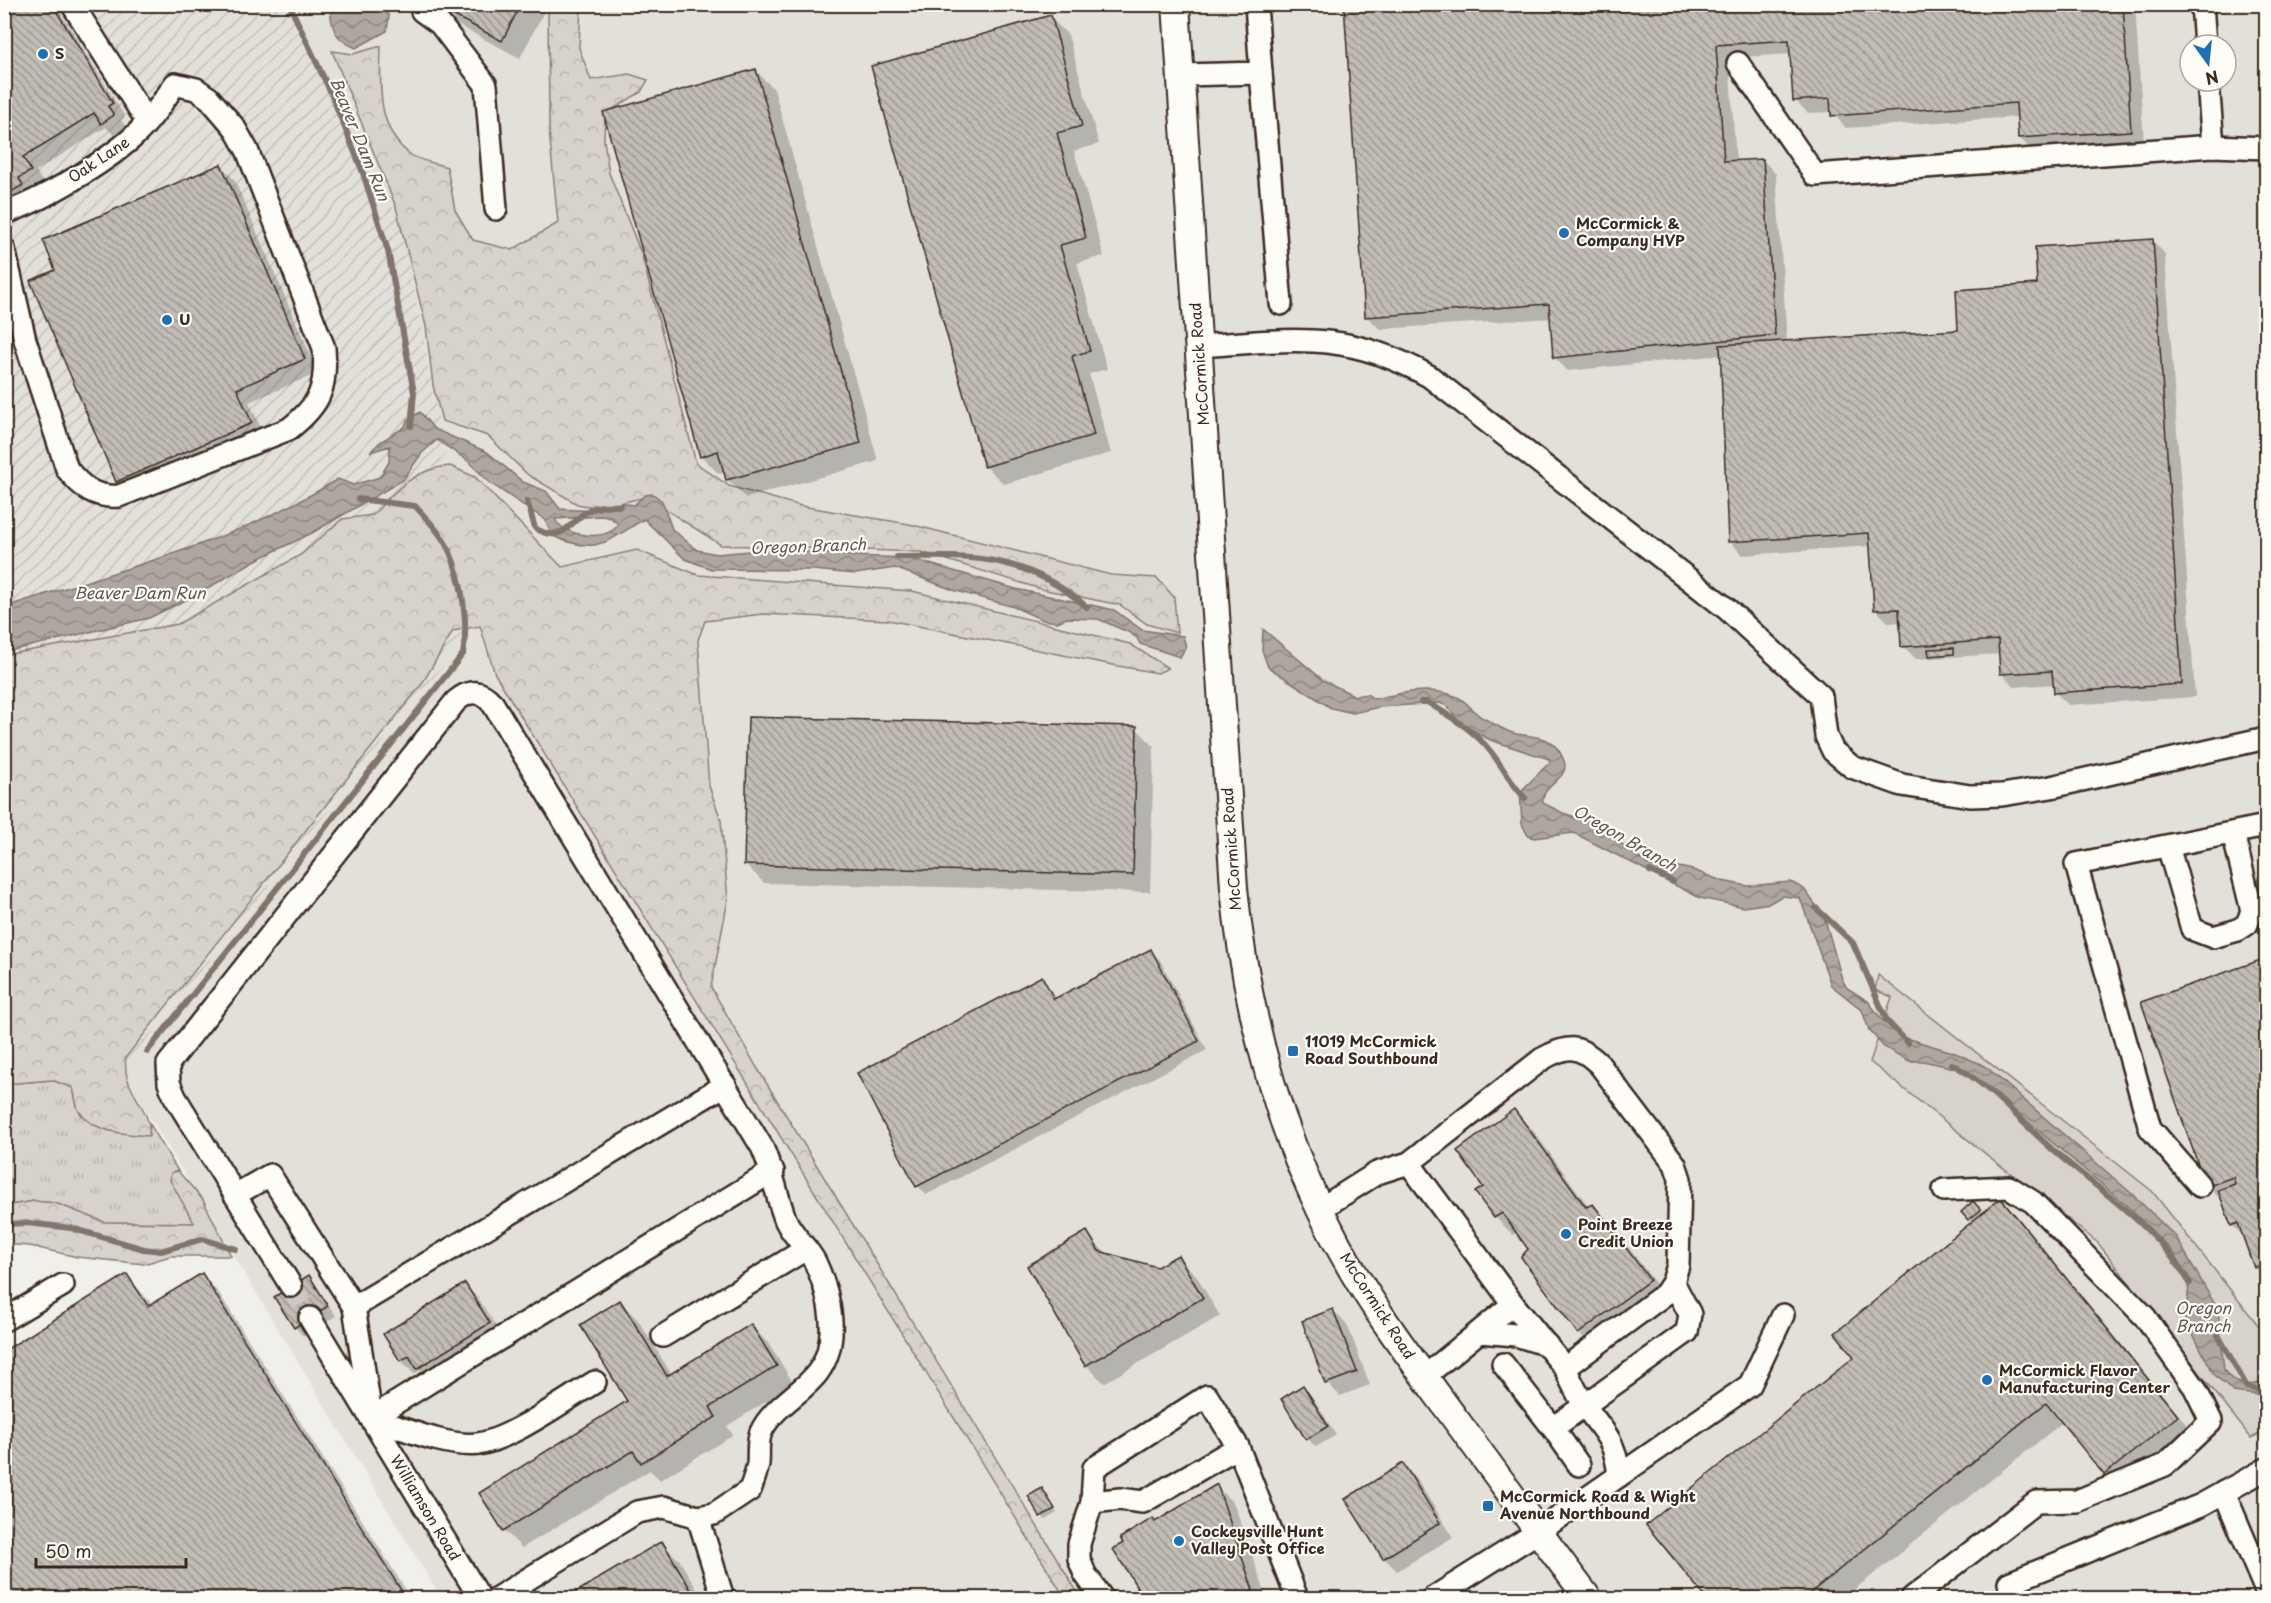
<svg xmlns="http://www.w3.org/2000/svg" width="2271" height="1603" viewBox="0 0 2271 1603" font-family="'Playpen Sans',sans-serif">
<style>
.built{fill:#e3e0da;fill-rule:evenodd}
.industrial{fill:url(#industrial-furrows)}
.grass{fill:url(#grass-tufts);stroke:#897e75;stroke-width:1.5}
.forest{fill:url(#forest-crowns);stroke:#897e75;stroke-width:1.5}
.green{fill:#d7d2cc;stroke:#897e75;stroke-width:1.5}
.water{fill:url(#water-waves);stroke:#80746b;stroke-width:1.5;fill-rule:evenodd}
.shadow{fill:#0003}
.lines{fill:none;stroke-linecap:round;stroke-linejoin:round}
.stream{stroke:#80746b;stroke-width:6}
.building{fill:url(#building-back-hatch);stroke:#3b2a1e;stroke-width:1.5}
.minor-tunnel{stroke:#cdc8c1;stroke-width:21;stroke-dasharray:21 10;stroke-linecap:butt}
.minor-casing{stroke:#3b2a1e;stroke-width:26}
.major-casing{stroke:#3b2a1e;stroke-width:30}
.minor{stroke:#fdfcf7;stroke-width:21}
.major{stroke:#fdfcf7;stroke-width:26}
.poi-dot{fill:#1f6fb2;stroke:#fdfcf7;stroke-width:2}
.labels{text-anchor:middle;stroke-width:4.5;stroke-linejoin:round;paint-order:stroke}
.poi-label{font-size:15px;font-weight:bold;fill:#3b2a1e;stroke:#fdfcf7;text-anchor:start}
.street-label{font-size:15px;fill:#3b2a1e;stroke:#fdfcf7}
.water-label{font-size:16px;font-style:italic;fill:#63554b;stroke:#fdfcf7}
</style>
<defs>
<pattern id="industrial-furrows" width="10" height="10" patternUnits="userSpaceOnUse" patternTransform="scale(1.5)"><rect width="10" height="10" fill="#e3e0da"/><path d="M-1 1l2-2M0 10L10 0M9 11l2-2" fill="none" stroke="#c4c0bb"/></pattern>
<pattern id="grass-tufts" width="24" height="20" patternUnits="userSpaceOnUse" patternTransform="scale(1.5)"><rect width="24" height="20" fill="#d7d2cc"/><path d="M3 7l-1-3M5 7V3M7 7l1-3M15 17l-1-3M17 17v-4M19 17l1-3" fill="none" stroke="#b9b4af"/></pattern>
<pattern id="forest-crowns" width="20" height="18" patternUnits="userSpaceOnUse" patternTransform="scale(1.5)"><rect width="20" height="18" fill="#d7d2cc"/><path d="M2 6a3 3 0 1 1 6 0M12 15a3 3 0 1 1 6 0" fill="none" stroke="#b9b4af"/></pattern>
<pattern id="water-waves" width="16" height="10" patternUnits="userSpaceOnUse" patternTransform="scale(1.5)"><rect width="16" height="10" fill="#aea69f"/><path d="M0 5q4-4 8 0t8 0" fill="none" stroke="#8f8781"/></pattern>
<pattern id="building-back-hatch" width="6" height="6" patternUnits="userSpaceOnUse" patternTransform="scale(1.5)"><rect width="6" height="6" fill="#c1bcb4"/><path d="M-1 5l2 2M0 0l6 6M5-1l2 2" fill="none" stroke="#9e9992"/></pattern>
</defs>
<rect width="100%" height="100%" fill="#f1efea"/>
<filter id="ink" filterUnits="userSpaceOnUse"><feTurbulence type="fractalNoise" baseFrequency=".0167" numOctaves="2"/><feDisplacementMap in="SourceGraphic" scale="12" xChannelSelector="R" yChannelSelector="G"/><feConvolveMatrix kernelMatrix="1 2 1 2 8 2 1 2 1" color-interpolation-filters="sRGB"/></filter>
<g filter="url(#ink)">
<path class="built" d="M291,5h1975v1330l-114,-144 -260,-194 -22,65 228,181 153,194 15,-6v167h-1825l-319,-527 356,-449 -81,-415 -19,1zM2190,45h36v36h-36z"/>
<polygon class="industrial" points="4,5 291,5 378,208 398,207 478,622 122,1071 5,1060"/>
<path class="grass" d="M52,1080l21,8c2,7 3,18 6,23 15,22 47,23 70,24l1,-11 28,47 -7,2 24,50 -91,-1 -49,-19 -21,-2 -29,5v-122z"/>
<g class="forest">
<path d="M548,5h33l-2,43 12,32 38,-6 19,6 -7,12 -36,22 -1,26 5,33 32,80 55,210 33,23 72,20 108,18 202,51 46,3 17,19 3,36 -30,-9 -27,-19 -79,-16 -120,-37 -200,-7 -75,-48 -48,11 -21,-4 -49,-29 -40,-39 -46,-15 -9,-36 -7,-59 -30,-119 -64,-156 21,3 28,-8c-1,38 -5,84 30,109 9,6 25,8 36,12l8,43 18,30 39,10 46,-27 -9,-93z"/>
<path d="M450,466l25,11 87,90 75,-17 61,25 214,16 218,53 38,24 -10,5 -40,-7 -230,-46 -125,-6 -58,7 -7,19 11,146 12,34 7,80 -17,87 45,79 325,532h-16l-570,-924 -15,-48 -27,5 -31,53 -296,373c-5,36 27,49 23,79 -23,-2 -56,-3 -70,-25 -3,-5 -4,-16 -6,-23l-21,-8 -47,4v-429l173,-31 124,-70 40,-35 31,-4c22,-25 43,-47 77,-49z"/>
<polygon points="178,1171 203,1200 231,1256 170,1256 144,1264 77,1257 30,1246 5,1244 5,1206 34,1201 55,1203 104,1222 194,1223 170,1180 171,1173"/>
</g>
<polygon class="green" points="1878,975 2152,1191 2266,1335 2266,1431 2251,1438 2098,1243 1870,1062 1892,997 1875,990"/>
<g class="water">
<path d="M330,5h50l9,11 -2,15 -31,17c-22,-9 -25,-20 -26,-43z"/>
<path d="M420,412l14,17 53,23 36,30 23,9 14,18 35,2 25,-8 14,2 11,-10 8,-1 9,7 10,28 25,21 20,4 54,-5 80,7 58,2 107,31 98,21 28,20 41,6 3,11 -6,10 -40,-13 -3,-6 -9,-6 -30,-13 -31,-1 -10,4 -14,-2 -29,-13 -61,-17 -58,-22 -40,6 -42,-4 -102,-1 -26,-10 -41,-40c-37,22 -46,37 -91,17l-9,-17 -54,-36 -22,-22 -31,-21 -15,13 -19,27 -91,53 -58,28 -56,33 -49,24 -144,34v-45c112,-37 231,-64 333,-128l15,6 27,-8 9,-15 1,-16 -20,6 10,-10 25,-15 2,-7zM601,516l10,2 7,6c-9,19 -56,12 -63,-5z"/>
<path d="M1263,629l60,51 32,16 12,-2 7,5c26,-6 54,-13 81,-3 11,3 18,17 28,22 11,5 22,14 34,16 21,3 38,2 47,27 7,18 -25,25 -21,42l20,10 33,11 44,35 53,11 29,11 26,5 43,-4 13,7 20,27 18,63 5,9 21,13 15,20 19,16 51,15 32,14 147,128 44,43 42,73 6,60c10,16 27,18 42,10v16l-33,-4 -19,-18 -29,-55 4,-33 -3,-12 -15,-24 -45,-45 -158,-134 -45,-10h-14l-25,-14 -15,-17 -7,-20 -31,-25 -31,-87 -18,-2 -12,7 -26,4 -44,-9 -126,-65 -40,5 -6,-2 -6,-12 -2,-32 30,-30 -1,-3 -59,-19 -31,-18 -12,-16 -7,-3 -61,4 -26,6 -22,-5 -63,-41 -6,-17z"/>
</g>
<g class="shadow">
<polygon points="4,4 55,4 125,117 121,120 127,129 115,136 106,127 36,171 44,185 4,209"/>
<polygon points="433,4 548,4 520,58 450,21"/>
<polygon points="1345,4 2135,4 2144,144 2033,151 2019,138 2018,117 1846,128 1832,112 1808,113 1795,100 1792,54 1729,58 1736,162 1763,160 1776,174 1787,342 1960,331 2039,286 2152,240 2165,254 2195,697 2068,705 2055,692 2055,684 2015,687 2002,674 2001,654 1916,659 1903,646 1901,622 1889,623 1876,610 1871,546 1743,555 1729,541 1722,355 1568,371 1554,357 1552,318 1380,329 1366,316"/>
<polygon points="1050,17 1068,35 1099,144 1074,151 1104,256 1077,263 1107,369 1089,374 1111,453 1004,484 985,466"/>
<polygon points="756,71 774,89 878,461 746,498 728,480 726,472 719,474 701,456"/>
<polygon points="221,166 234,179 318,373 249,402 265,437 131,494 118,481 57,271"/>
<polygon points="1136,728 1154,746 1150,892 764,883 746,865"/>
<polygon points="1151,951 1160,960 1207,1050 926,1195 918,1186 859,1073 1042,978 1057,999"/>
<polygon points="2266,959 2266,1279 2255,1267 2244,1237 2232,1225 2225,1204 2207,1186 2143,1003"/>
<polygon points="1514,1111 1532,1129 1589,1207 1593,1205 1611,1224 1667,1299 1597,1351 1579,1333 1518,1232 1513,1235 1495,1217 1485,1187"/>
<polygon points="2001,1200 2019,1218 2195,1435 2123,1492 2063,1422 1844,1598 1708,1598 1648,1525 1856,1357 1973,1223 1963,1212 1973,1203 1984,1214"/>
<polygon points="1087,1233 1107,1255 1157,1268 1178,1257 1196,1275 1220,1316 1104,1383 1086,1365"/>
<polygon points="201,1275 219,1293 411,1598 4,1598 4,1353 127,1276 153,1305"/>
<polygon points="309,1277 336,1316 303,1336 295,1327"/>
<polygon points="465,1285 478,1298 503,1337 432,1381 421,1370 414,1374 401,1360"/>
<polygon points="620,1302 638,1320 672,1375 751,1326 769,1344 794,1384 727,1426 733,1435 660,1480 650,1470 522,1548 504,1530 481,1493 629,1402"/>
<polygon points="1333,1311 1347,1324 1370,1385 1340,1396 1327,1383"/>
<polygon points="1303,1387 1312,1396 1336,1435 1316,1447 1308,1439"/>
<polygon points="1402,1465 1416,1478 1453,1537 1397,1571 1384,1558"/>
<polygon points="1216,1486 1234,1504 1267,1598 1146,1598 1115,1549"/>
<polygon points="1042,1490 1057,1513 1045,1520 1030,1497"/>
<polygon points="662,1543 680,1561 702,1598 569,1598"/>
</g>
<g class="lines">
<g class="stream">
<polyline points="289,4 330,91 362,170 388,251 414,393 411,426"/>
<path d="M527,501l8,27c29,18 33,-7 56,-19 9,-4 19,-4 29,-3"/>
<path d="M897,557c78,-1 127,-3 190,50"/>
<path d="M1421,702h6c24,15 47,28 64,50 12,15 20,32 34,46"/>
<polyline points="1650,871 1673,882"/>
<polyline points="1816,908 1853,943 1887,1021 1908,1043"/>
<path d="M147,1052l316,-398c6,-31 -1,-75 -14,-104 -8,-17 -22,-31 -34,-44l-57,-7"/>
<path d="M1952,1064c39,22 68,57 101,86 49,43 103,76 137,133"/>
<polyline points="4,1224 27,1223 71,1228 144,1249 161,1251 202,1239 236,1249"/>
<polyline points="2218,1335 2247,1387 2266,1393"/>
</g>
</g>
<g class="building">
<polygon points="4,4 52,4 113,103 108,106 114,115 101,124 94,113 23,157 31,171 19,178 23,185 4,196"/>
<polygon points="432,4 521,4 502,41"/>
<polygon points="1344,4 2123,4 2131,131 2018,138 2016,103 1831,116 1830,98 1793,101 1789,40 1716,45 1724,161 1763,159 1775,335 1553,358 1549,304 1365,317"/>
<polygon points="1051,15 1082,126 1057,133 1086,238 1060,245 1090,351 1072,356 1094,435 984,467 871,66"/>
<polygon points="756,69 861,443 726,480 718,451 700,457 603,112"/>
<polygon points="221,164 305,359 237,389 252,423 116,482 30,281 55,270 43,240"/>
<polygon points="2153,239 2182,684 2054,693 2052,671 2000,674 1998,640 1901,647 1899,609 1874,610 1869,533 1728,542 1720,345 1958,330 1956,290 2037,284 2035,247"/>
<polygon points="1954,648 1954,654 1929,656 1928,649"/>
<polygon points="748,717 1137,726 1133,875 744,865"/>
<polygon points="1151,949 1199,1041 916,1187 857,1073 1042,976 1054,999"/>
<polygon points="2266,958 2266,1263 2254,1268 2238,1223 2231,1226 2218,1190 2235,1184 2233,1177 2206,1187 2141,1002"/>
<polygon points="1514,1109 1586,1207 1593,1204 1650,1280 1578,1334 1521,1257 1528,1249 1502,1213 1494,1218 1475,1192 1483,1187 1457,1151"/>
<polygon points="2001,1198 2178,1416 2104,1475 2046,1403 1804,1598 1706,1598 1646,1525 1854,1357 1835,1333"/>
<polygon points="1973,1201 1981,1210 1968,1220 1961,1212"/>
<polygon points="1087,1231 1099,1251 1157,1267 1178,1255 1203,1298 1085,1366 1027,1266"/>
<polygon points="202,1273 406,1598 4,1598 4,1351 127,1274 148,1306"/>
<polygon points="309,1275 328,1306 294,1328 274,1297"/>
<polygon points="465,1283 490,1323 417,1369 409,1356 400,1361 383,1334"/>
<polygon points="620,1300 667,1376 751,1324 777,1366 710,1407 716,1417 641,1463 633,1451 503,1531 479,1493 627,1401 580,1325"/>
<polygon points="1333,1309 1357,1372 1325,1384 1302,1321"/>
<polygon points="1303,1385 1328,1426 1306,1440 1281,1399"/>
<polygon points="1403,1463 1440,1523 1383,1559 1345,1499"/>
<polygon points="1217,1484 1253,1590 1239,1598 1144,1598 1113,1549 1123,1543 1120,1538 1153,1518 1155,1522"/>
<polygon points="1042,1488 1055,1509 1040,1517 1028,1496"/>
<polygon points="662,1541 694,1595 688,1598 566,1598"/>
</g>
<g class="lines">
<polyline class="minor-tunnel" points="291,1286 310,1318"/>
<defs>
<g id="minor">
<polyline points="72,4 147,121"/>
<polyline points="422,4 422,11 440,24 486,85 496,209"/>
<polyline points="2202,4 2205,45"/>
<polyline points="1738,63 1815,175 2213,146 2266,148"/>
<polyline points="1261,73 1281,304"/>
<polyline points="1182,75 1261,73 1256,4"/>
<polyline points="2208,81 2213,146"/>
<path d="M4,213c36,-11 100,-50 128,-75 17,-15 30,-35 43,-54l21,5 13,9 25,29 13,23 77,198c3,39 -3,56 -35,81l-170,67c-24,2 -38,-9 -52,-27l-42,-129 -21,-91"/>
<path d="M1199,346c93,-6 145,-17 230,30l298,233 94,87 5,40 7,15 19,16 50,18 68,11 32,-1 49,-8 215,-49"/>
<polyline points="2168,846 2192,929 2213,937 2238,930 2247,924 2252,911 2233,833"/>
<polyline points="1409,1163 1513,1304"/>
<polyline points="2200,1186 2150,1128 2076,864 2266,826"/>
<polyline points="235,1195 270,1175 354,1307 370,1409"/>
<path d="M1320,1209l57,-36 32,-10 133,-104c25,-14 36,-15 57,5l76,100 5,15 -2,86 -5,17 -8,12 -100,74 -52,-64 -89,73"/>
<path d="M291,1286l-116,-189 -6,-14 -1,-19 288,-363c14,-12 25,-11 37,3l269,443c11,24 14,49 24,74 7,15 21,26 29,41 15,32 26,79 3,110 -15,21 -46,35 -57,60 -4,9 -2,22 -3,32 -2,9 -5,18 -8,26l-36,24 -16,3 -34,-10 -27,5 -140,86"/>
<polyline points="354,1307 725,1085"/>
<polyline points="310,1318 480,1598"/>
<polyline points="4,1320 63,1285"/>
<polyline points="1480,1332 1516,1335 1547,1345"/>
<polyline points="663,1336 806,1249"/>
<polyline points="1503,1364 1553,1428"/>
<path d="M1565,1368c6,13 12,26 20,38 20,28 30,33 34,70"/>
<polyline points="371,1418 773,1171"/>
<path d="M371,1418c29,9 77,30 107,26 33,-5 87,-44 117,-62"/>
<polyline points="1579,1465 1553,1428 1687,1332 1690,1314 1673,1282"/>
<polyline points="2224,1492 2266,1591"/>
<polyline points="1092,1502 1120,1499 1143,1502 1238,1447"/>
<polyline points="698,1517 723,1598"/>
<polyline points="1102,1598 1085,1574 1079,1559 1079,1544 1092,1502 1094,1468 1207,1396 1238,1447 1297,1598"/>
<polyline points="1433,1598 1538,1532 1750,1385 1783,1315"/>
<polyline points="1912,1598 2036,1502 2077,1501 2165,1465 2211,1421 2195,1388 2145,1317 2033,1202 2009,1187 1944,1190"/>
<polyline points="2020,1598 2009,1583 2201,1505 2266,1469"/>
</g>
<path id="major" d="M1176,4l58,884c13,135 51,269 121,387 30,50 66,97 101,145 44,59 87,119 132,178"/>
</defs>
<use href="#minor" class="minor-casing"/>
<use href="#major" class="major-casing"/>
<use href="#minor" class="minor"/>
<use href="#major" class="major"/>
</g>
</g>
<g class="poi-dot">
<circle cx="43" cy="54" r="6"/>
<circle cx="1564" cy="233" r="6"/>
<circle cx="167" cy="320" r="6"/>
<rect x="1287" y="1045" width="12" height="12" rx="3"/>
<circle cx="1566" cy="1234" r="6"/>
<circle cx="1987" cy="1380" r="6"/>
<rect x="1482" y="1500" width="12" height="12" rx="3"/>
<circle cx="1179" cy="1541" r="6"/>
</g>
<g class="labels">
<g class="poi-label">
<text x="55" y="59">S</text>
<text x="1576" y="229">McCormick &amp;<tspan x="1576" dy="17">Company HVP</tspan></text>
<text x="179" y="325">U</text>
<text x="1305" y="1047">11019 McCormick<tspan x="1305" dy="17">Road Southbound</tspan></text>
<text x="1578" y="1230">Point Breeze<tspan x="1578" dy="17">Credit Union</tspan></text>
<text x="1999" y="1376">McCormick Flavor<tspan x="1999" dy="17">Manufacturing Center</tspan></text>
<text x="1500" y="1502">McCormick Road &amp; Wight<tspan x="1500" dy="17">Avenue Northbound</tspan></text>
<text x="1191" y="1537">Cockeysville Hunt<tspan x="1191" dy="17">Valley Post Office</tspan></text>
</g>
<g class="street-label">
<text transform="translate(99 160) rotate(-34)" y="5">Oak Lane</text>
<text transform="translate(1200 364) rotate(-94)" y="5">McCormick Road</text>
<text transform="translate(1232 849) rotate(-94)" y="5">McCormick Road</text>
<text transform="translate(1377 1306) rotate(57)" y="5">McCormick Road</text>
<text transform="translate(425 1508) rotate(59)" y="5">Williamson Road</text>
</g>
<g class="water-label">
<text transform="translate(360 139) rotate(68)" y="6">Beaver Dam Run</text>
<text transform="translate(808 546) rotate(-2)" y="6">Oregon Branch</text>
<text x="140" y="599">Beaver Dam Run</text>
<text transform="translate(1625 838) rotate(30)" y="6">Oregon Branch</text>
<text x="2203" y="1314">Oregon<tspan x="2203" dy="18">Branch</tspan></text>
</g>
</g>
<rect width="2271" height="1603" fill="none" stroke="#fdfcf7" stroke-width="24"/>
<rect x="12" y="12" width="2247" height="1579" fill="none" stroke="#3b2a1e" stroke-width="2" filter="url(#ink)"/>
<g transform="translate(2208 63) rotate(165)"><circle r="28" fill="#fdfcf7" stroke="#afa8a0" stroke-width="1.5"/>
<path d="M0-4.5L10 22L0 15L-10 22Z" fill="#1f6fb2"/>
<text y="-9" font-size="16" font-weight="bold" text-anchor="middle" fill="#3b2a1e">N</text>
</g>
<path d="M36 1558v9h150v-9" fill="none" stroke="#3b2a1e" stroke-width="3"/>
<text x="45" y="1558" font-size="18" fill="#3b2a1e" stroke="#fdfcf7" stroke-width="4.5" paint-order="stroke">50 m</text>
</svg>
